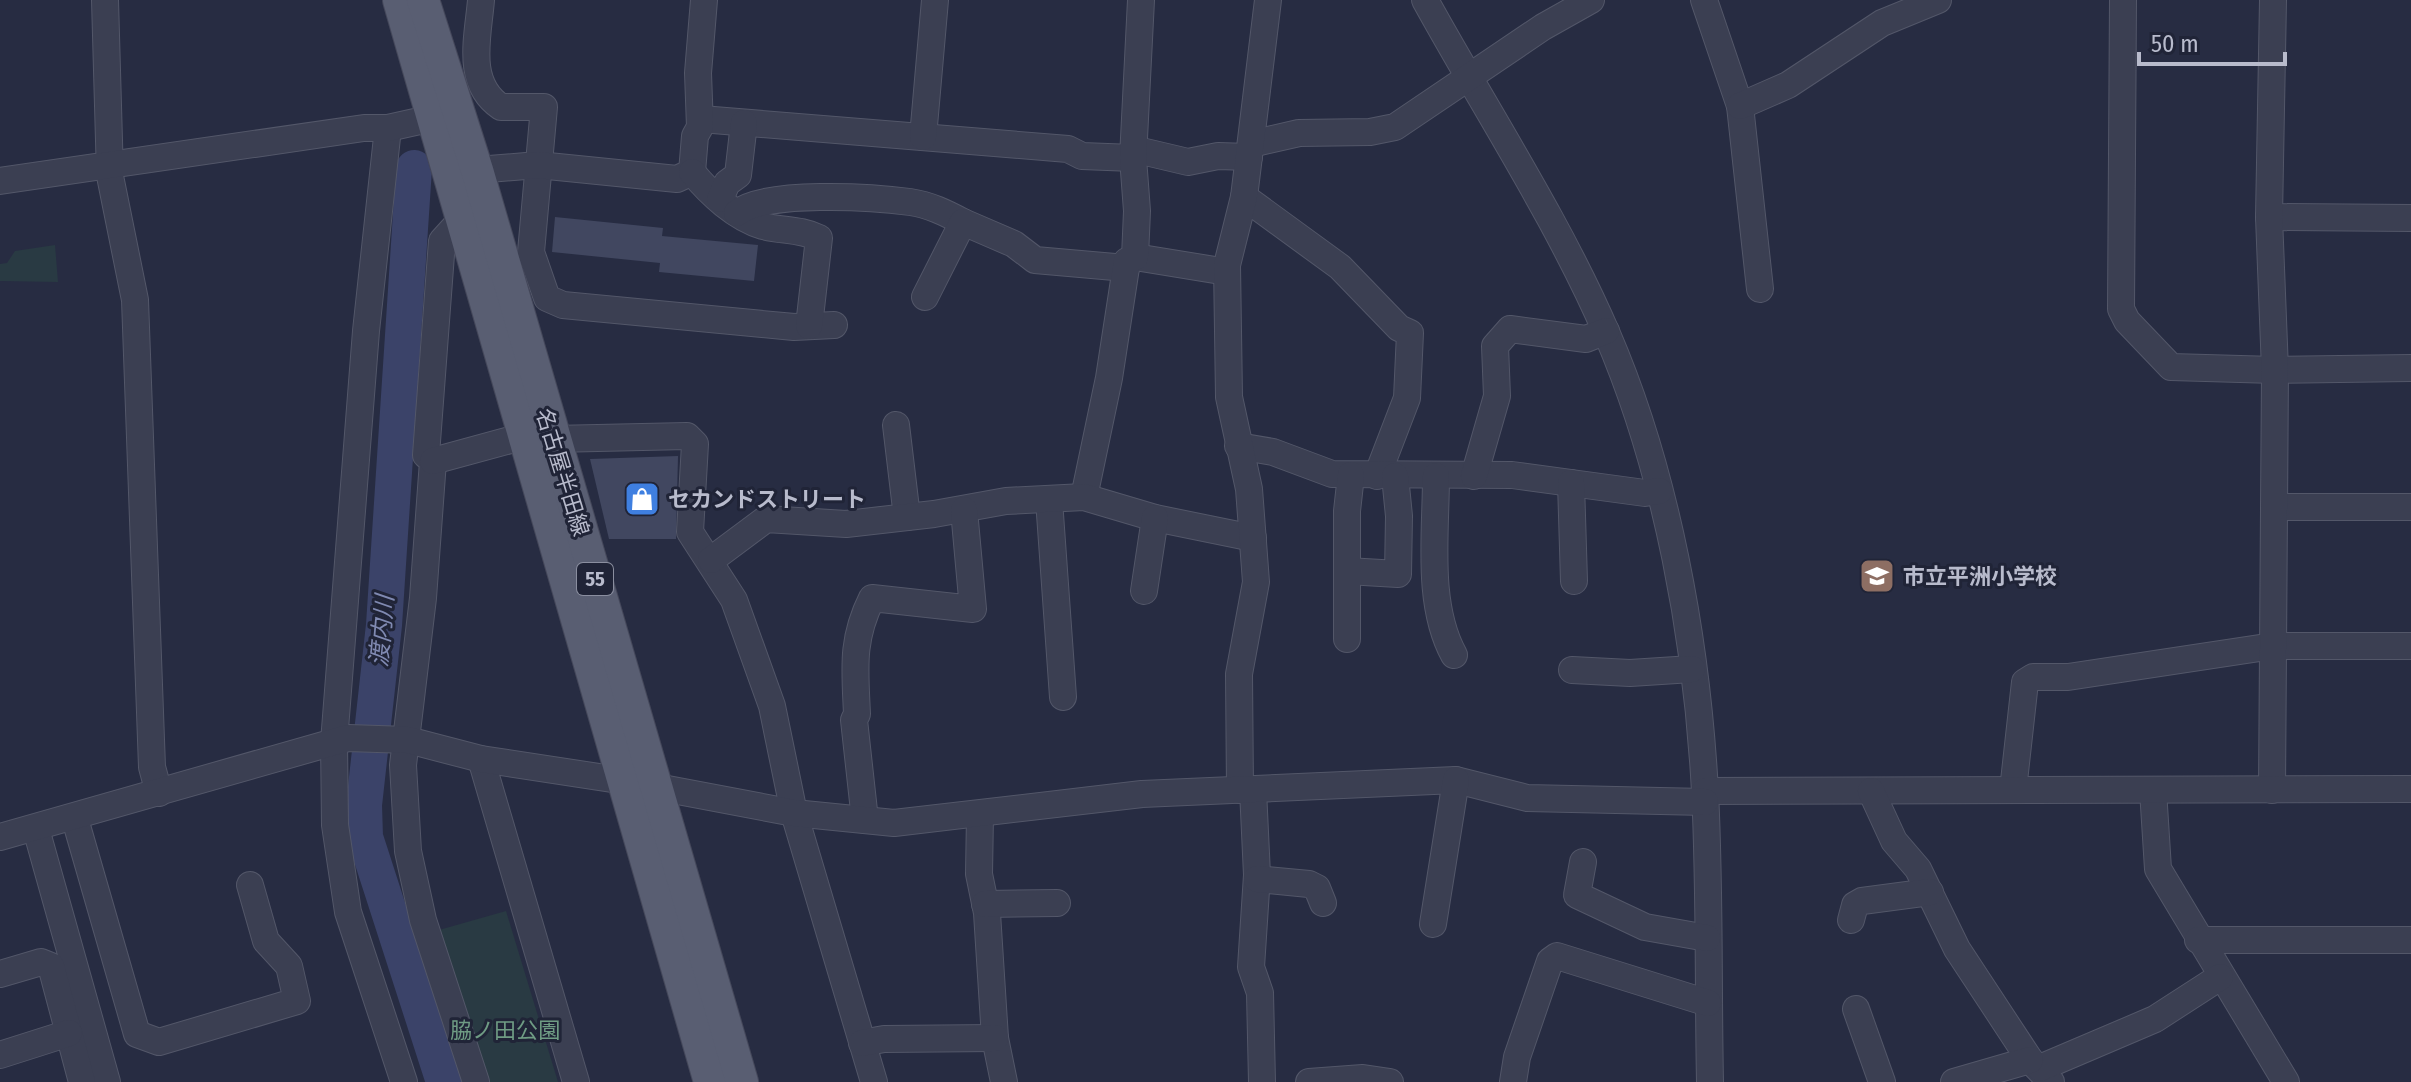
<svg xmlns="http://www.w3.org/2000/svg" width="2411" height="1082" viewBox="0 0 2411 1082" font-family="'Fira Sans Condensed','Noto Sans JP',sans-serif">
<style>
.green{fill:#293a43}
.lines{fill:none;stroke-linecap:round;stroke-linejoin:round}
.river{stroke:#3b4369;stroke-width:36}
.building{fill:#414760}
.minor-casing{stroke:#535769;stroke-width:28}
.major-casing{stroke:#45485b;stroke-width:34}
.minor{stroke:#3b3f52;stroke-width:26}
.major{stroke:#595e72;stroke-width:32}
.labels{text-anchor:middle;stroke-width:6;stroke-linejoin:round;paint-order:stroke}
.shield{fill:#202437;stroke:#8a8e9f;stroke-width:2}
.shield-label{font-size:20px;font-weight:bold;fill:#b8bbcc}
.street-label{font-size:22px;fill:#b8bbcc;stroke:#202437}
.poi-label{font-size:22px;font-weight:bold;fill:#b8bbcc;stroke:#202437;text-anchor:start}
.park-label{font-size:22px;fill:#6f9c84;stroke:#202437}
.water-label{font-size:24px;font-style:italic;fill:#808ab2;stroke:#202437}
</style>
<rect width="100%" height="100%" fill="#272c42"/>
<g class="green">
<polygon points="55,245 58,282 0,281 0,264 7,263 15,251"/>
<polygon points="506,911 558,1082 485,1082 439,930"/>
</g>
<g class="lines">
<polyline class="river" points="414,168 384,625 364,805 365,837 444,1082"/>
</g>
<g class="building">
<polygon points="555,217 663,228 662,236 758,245 754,281 659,272 660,263 552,252"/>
<polygon points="678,456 676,539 609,539 590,459"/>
</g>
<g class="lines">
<defs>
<g id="minor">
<polyline points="105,0 110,176 135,300 152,767 159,793"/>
<path d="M481,0c-3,37 -16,83 20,107h43l-13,145 16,46 16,7 231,22 40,-2"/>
<path d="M1425,0c60,109 133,220 182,334 60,139 90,307 98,458 5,97 3,194 5,290"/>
<polyline points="1704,0 1740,106 1760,289"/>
<polyline points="2123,0 2121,309 2127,321 2171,367 2275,370 2411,368"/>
<polyline points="1740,106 1788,85 1882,23 1938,0"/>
<polyline points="701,119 1068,149 1082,156 1133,158"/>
<polyline points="388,128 366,331 334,742 335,825 348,912 404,1082"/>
<polyline points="923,137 935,0"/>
<polyline points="1251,144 1299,133 1370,132 1395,127 1543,27 1591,0"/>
<polyline points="1133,149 1188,162 1218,156 1249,157"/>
<polyline points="477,170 538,165 677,179 692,172 695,136 700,127 698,73 704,0"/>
<path d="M692,172c18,22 44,46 71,54 19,5 38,3 56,12l-10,88"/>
<polyline points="0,181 364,128 388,128 433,118"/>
<polyline points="1244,197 1340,267 1399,328 1410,333 1407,398 1377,476"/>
<polyline points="720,199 727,183 738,175 744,123"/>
<path d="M737,213c28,-23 136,-16 173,-11 20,3 36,11 53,20"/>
<polyline points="2269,217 2411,218"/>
<polyline points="462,219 442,241 426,455 433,461 423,598 403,765 408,851 423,920 476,1082"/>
<polyline points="1135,257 1227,272"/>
<polyline points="925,297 963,222 1014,244 1035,260 1126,268"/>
<polyline points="896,425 907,517"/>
<polyline points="553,439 687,436 695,444 690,532 734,600 772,706 794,813 874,1082"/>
<polyline points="1238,446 1273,452 1332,474 1512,475 1645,493 1659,491"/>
<polyline points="433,461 525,436"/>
<path d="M1436,476c0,57 -10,128 18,179"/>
<polyline points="1474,476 1497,396 1495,346 1510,329 1586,339 1606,331"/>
<polyline points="1571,483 1574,581"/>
<polyline points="1084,497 1109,378 1127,261 1135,257 1137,211 1133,158 1141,0"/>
<polyline points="1049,500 1063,697"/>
<polyline points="2274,507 2411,507"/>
<polyline points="711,560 766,519 846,524 934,514 1006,501 1084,497 1155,518 1253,538"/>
<polyline points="1347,571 1398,574 1399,516 1395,476"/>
<polyline points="1144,591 1155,518"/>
<polyline points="1347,639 1347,511 1351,475"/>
<polyline points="1572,670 1630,673 1692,669"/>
<polyline points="481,759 576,1082"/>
<polyline points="1240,790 1239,674 1256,582 1249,489 1229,397 1227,265 1244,197 1268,0"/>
<polyline points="1253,790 1257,875 1251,967 1260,993 1262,1082"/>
<polyline points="2013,790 2025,682 2033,677 2068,677 2273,646 2411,646"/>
<polyline points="2153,790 2158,869 2286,1082"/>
<polyline points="2272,790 2275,370 2269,217 2273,0"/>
<polyline points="1705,791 2411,789"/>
<polyline points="1871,791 1894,841 1918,869 1957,949 2030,1060 2051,1082"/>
<polyline points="980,815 979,874 987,913 995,1038 1004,1082"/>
<polyline points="75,819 137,1034 159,1042 297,1001 289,966 266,941 250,885"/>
<path d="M865,820l-11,-100 3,-6c-2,-45 -6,-74 15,-116l101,11 -9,-99"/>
<polyline points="36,829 107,1082"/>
<polyline points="0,837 348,738 408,740 481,759 625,781 794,813 894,823 1142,794 1456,780 1527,798 1705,802"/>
<polyline points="1583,862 1577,895 1645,927 1707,938"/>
<polyline points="1257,879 1309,884 1317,888 1323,903"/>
<polyline points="985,904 1057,903"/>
<polyline points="1851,920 1855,905 1862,901 1930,892"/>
<polyline points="1433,924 1456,780"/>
<polyline points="2198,940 2411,940"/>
<polyline points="0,974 41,962 51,966 82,1082"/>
<polyline points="1856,1009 1882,1082"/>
<polyline points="862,1043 884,1039 995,1038"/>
<polyline points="0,1055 69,1033"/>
<polyline points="2040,1068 2155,1019 2220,977"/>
<polyline points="1309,1082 1363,1078 1390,1082"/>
<polyline points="1513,1082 1517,1057 1550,961 1557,956 1708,1003"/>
<polyline points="1954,1082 2030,1060"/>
</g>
<g id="major">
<polyline points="399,0 710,1082"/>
<polyline points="423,0 477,170 742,1082"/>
</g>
</defs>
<use href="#minor" class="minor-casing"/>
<use href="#major" class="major-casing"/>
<use href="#minor" class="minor"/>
<use href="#major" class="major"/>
</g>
<defs>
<symbol id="shop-square" viewBox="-11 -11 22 22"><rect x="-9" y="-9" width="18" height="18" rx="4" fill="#3f7fe0" stroke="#202437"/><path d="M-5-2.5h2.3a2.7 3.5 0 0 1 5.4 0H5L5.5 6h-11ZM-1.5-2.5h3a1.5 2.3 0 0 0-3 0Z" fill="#fff"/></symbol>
<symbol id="school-square" viewBox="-11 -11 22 22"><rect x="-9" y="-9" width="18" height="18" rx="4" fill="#8d6e63" stroke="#202437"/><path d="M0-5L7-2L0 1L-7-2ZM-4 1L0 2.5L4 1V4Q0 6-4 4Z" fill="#fff"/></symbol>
</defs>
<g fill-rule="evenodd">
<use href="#shop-square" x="622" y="479" width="40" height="40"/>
<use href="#school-square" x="1857" y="556" width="40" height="40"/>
</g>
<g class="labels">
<rect class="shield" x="577" y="563" width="36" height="32" rx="6"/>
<g class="shield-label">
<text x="595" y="586">55</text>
</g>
<g class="street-label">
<text transform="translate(563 472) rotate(73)" y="8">名古屋半田線</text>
</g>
<g class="poi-label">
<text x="668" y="507">セカンドストリート</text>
<text x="1903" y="584">市立平洲小学校</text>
</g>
<g class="park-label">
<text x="505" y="1038">脇ノ田公園</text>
</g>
<g class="water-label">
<text transform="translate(382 631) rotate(-85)" y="8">渡内川</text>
</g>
</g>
<path d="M2139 52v12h146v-12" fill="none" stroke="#b8bbcc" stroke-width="4"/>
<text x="2151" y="52" font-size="24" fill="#b8bbcc" stroke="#202437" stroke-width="6" paint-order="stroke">50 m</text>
</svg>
